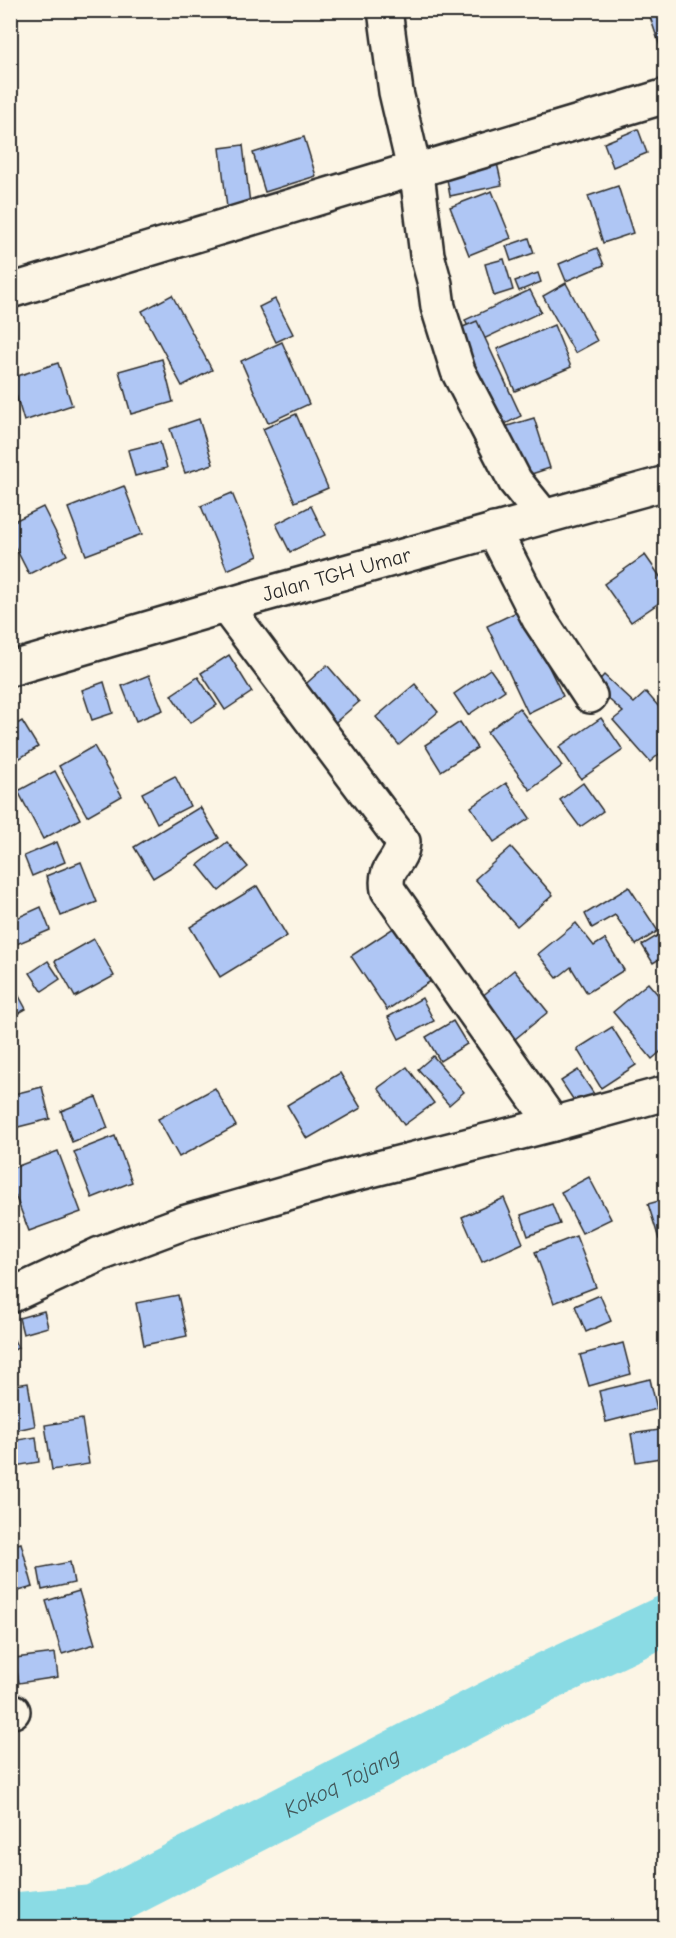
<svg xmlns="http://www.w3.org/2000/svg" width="676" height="1938" viewBox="0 0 676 1938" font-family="'Comic Neue',sans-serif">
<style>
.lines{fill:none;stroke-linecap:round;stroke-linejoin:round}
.river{stroke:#8adbe4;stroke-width:50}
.building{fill:#afc6f4;stroke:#2b2b2b;stroke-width:1.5}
.minor-casing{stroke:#2b2b2b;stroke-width:38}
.major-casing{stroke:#2b2b2b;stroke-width:38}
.minor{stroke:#fcf5e5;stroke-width:33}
.major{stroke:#fcf5e5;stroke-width:33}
.labels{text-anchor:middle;stroke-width:4.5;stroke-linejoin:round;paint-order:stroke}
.street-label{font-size:21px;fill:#2b2b2b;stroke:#fcf5e5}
.water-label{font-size:22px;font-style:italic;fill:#435759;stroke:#fcf5e5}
</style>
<rect width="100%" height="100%" fill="#fcf5e5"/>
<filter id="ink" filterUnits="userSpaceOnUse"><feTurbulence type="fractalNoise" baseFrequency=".0167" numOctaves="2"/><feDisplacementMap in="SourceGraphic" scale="12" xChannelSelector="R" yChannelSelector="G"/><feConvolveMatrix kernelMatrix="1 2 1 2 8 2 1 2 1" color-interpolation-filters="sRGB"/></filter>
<g filter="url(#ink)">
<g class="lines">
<path class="river" id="s1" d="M10,1918l83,-8 457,-235 116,-55"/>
</g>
<g class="building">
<polygon points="666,10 666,54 663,55 648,11"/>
<polygon points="638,129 647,153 613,167 604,143"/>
<polygon points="304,137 316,176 265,192 253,153"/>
<polygon points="243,145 250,204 227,208 220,148"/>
<polygon points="497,163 502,185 450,196 446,173"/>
<polygon points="618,186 633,233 603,243 588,196"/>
<polygon points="492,191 511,238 469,255 450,207"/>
<polygon points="529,238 534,253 511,261 506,246"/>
<polygon points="597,248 604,265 566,281 559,264"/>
<polygon points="504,259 513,290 494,296 485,264"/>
<polygon points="538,273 541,282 519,291 515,281"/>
<polygon points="566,283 597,341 575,353 543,296"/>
<polygon points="530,290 541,312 475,343 465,320"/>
<polygon points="172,295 212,370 182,386 142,311"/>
<polygon points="275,299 293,334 276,342 259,307"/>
<polygon points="477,321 521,416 495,429 451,332"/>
<polygon points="554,325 571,367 515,391 497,349"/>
<polygon points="282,342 309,404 268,423 241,361"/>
<polygon points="162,359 173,402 131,414 119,371"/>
<polygon points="58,363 72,405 24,421 11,378"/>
<polygon points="296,414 328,488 295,502 263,429"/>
<polygon points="534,418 550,468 519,478 504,427"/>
<polygon points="199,419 213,464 185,473 170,429"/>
<polygon points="160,442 167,468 135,476 128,450"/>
<polygon points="124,486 142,534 86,555 68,508"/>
<polygon points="232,493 258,556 227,570 201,506"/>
<polygon points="311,506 325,535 290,552 276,524"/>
<polygon points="43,507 67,555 29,574 10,537 10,523"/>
<polygon points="645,555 666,585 666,598 631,622 604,584"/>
<polygon points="521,610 563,696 528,713 487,626"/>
<polygon points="229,655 252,692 225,710 201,673"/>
<polygon points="327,665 359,702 331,726 299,690"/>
<polygon points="490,669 505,690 468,715 454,694"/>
<polygon points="149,675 163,710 136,721 122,686"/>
<polygon points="604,675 634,703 646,692 666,715 666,748 650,762 613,720 623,712 594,686"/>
<polygon points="198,677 217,705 190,723 171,695"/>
<polygon points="104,682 113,713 92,720 82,690"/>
<polygon points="415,684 438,712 399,745 376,717"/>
<polygon points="519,708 562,766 530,790 487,732"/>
<polygon points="601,718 623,750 581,779 559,747"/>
<polygon points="22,721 38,747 17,760 10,748 10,728"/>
<polygon points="460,722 477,748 441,771 425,745"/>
<polygon points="94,746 122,796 87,816 59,766"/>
<polygon points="55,771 80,819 43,839 18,791"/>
<polygon points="175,776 190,806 157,823 142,793"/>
<polygon points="506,783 530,818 494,842 471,807"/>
<polygon points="583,783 603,811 580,827 560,800"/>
<polygon points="200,807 219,838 153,878 134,847"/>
<polygon points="57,842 65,862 32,876 24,856"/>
<polygon points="227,842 248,867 219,891 198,865"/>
<polygon points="511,847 553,895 517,926 475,879"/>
<polygon points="81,862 97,902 61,916 46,876"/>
<polygon points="10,868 17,885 10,887"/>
<polygon points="257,886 287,936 220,977 190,927"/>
<polygon points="629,887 658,931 636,945 615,915 592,928 585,914"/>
<polygon points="41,907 50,930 12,946 10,921"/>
<polygon points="576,923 594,946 605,939 624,970 587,993 571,967 557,978 538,954"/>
<polygon points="395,927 431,981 387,1010 351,956"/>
<polygon points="662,933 666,939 666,955 653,963 642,945"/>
<polygon points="94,939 114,976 75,997 55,961"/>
<polygon points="48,961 60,979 42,991 30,973"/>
<polygon points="514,970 548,1012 515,1039 481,997"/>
<polygon points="648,983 666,1004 666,1047 652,1059 613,1012"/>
<polygon points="14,987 26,1009 10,1018 10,989"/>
<polygon points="422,998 434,1021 399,1039 388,1017"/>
<polygon points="453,1021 467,1044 440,1061 426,1037"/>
<polygon points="612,1027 636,1065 601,1088 577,1049"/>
<polygon points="433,1056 464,1092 449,1105 418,1069"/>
<polygon points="407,1067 434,1103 404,1125 378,1088"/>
<polygon points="578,1070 598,1100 581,1111 561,1081"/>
<polygon points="340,1073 361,1108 307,1139 287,1105"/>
<polygon points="42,1087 50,1119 14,1128 10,1115 10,1095"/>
<polygon points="215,1088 236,1126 179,1157 158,1119"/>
<polygon points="96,1097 108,1128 72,1142 61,1111"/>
<polygon points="115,1136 132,1182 92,1198 74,1152"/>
<polygon points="58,1151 81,1212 29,1231 10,1182 10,1169"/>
<polygon points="589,1177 611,1219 582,1233 561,1192"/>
<polygon points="504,1198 523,1243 482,1262 462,1217"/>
<polygon points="666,1199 666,1237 659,1239 648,1204"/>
<polygon points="552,1204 560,1224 528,1236 521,1215"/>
<polygon points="576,1236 596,1287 554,1303 535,1252"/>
<polygon points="178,1295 187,1336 144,1345 136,1303"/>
<polygon points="600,1295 611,1321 586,1332 575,1306"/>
<polygon points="44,1311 48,1327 23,1334 19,1318"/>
<polygon points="10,1332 18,1348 10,1352"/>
<polygon points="623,1343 631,1374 589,1386 580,1355"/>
<polygon points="650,1379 657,1409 606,1422 599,1391"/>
<polygon points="28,1383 35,1426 12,1431 10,1386"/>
<polygon points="82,1419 89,1464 52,1470 45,1425"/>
<polygon points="666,1429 666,1457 636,1462 631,1434"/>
<polygon points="36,1437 39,1462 15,1466 11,1441"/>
<polygon points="21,1543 33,1587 15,1592 10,1575 10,1546"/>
<polygon points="70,1562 74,1583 42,1590 38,1568"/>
<polygon points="79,1591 95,1644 62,1654 46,1601"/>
<polygon points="55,1653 58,1677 19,1683 15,1658"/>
</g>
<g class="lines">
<defs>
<g id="minor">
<polyline points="385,10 396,92 414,169 422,169 666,96"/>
<polyline points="10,291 414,169 418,182 427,255 435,284 438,307 458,371 515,481 544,517"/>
<polyline points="494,530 539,619 590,696"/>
<path d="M225,605l178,237c-2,23 -20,23 -15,48l165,234"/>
<polyline points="10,1296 100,1254 183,1223 347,1176 553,1124 666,1093"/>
<polyline points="10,1711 13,1711"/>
</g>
<g id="major">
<path id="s2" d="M10,669l245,-72 411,-114"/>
</g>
</defs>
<use href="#minor" class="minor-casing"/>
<use href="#major" class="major-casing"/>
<use href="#minor" class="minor"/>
<use href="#major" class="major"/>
</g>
</g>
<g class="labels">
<g class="street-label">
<text dy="7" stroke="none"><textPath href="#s2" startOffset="340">Jalan TGH Umar</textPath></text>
</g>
<g class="water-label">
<text dy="8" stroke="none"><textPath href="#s1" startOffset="363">Kokoq Tojang</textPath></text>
</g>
</g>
<rect width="676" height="1938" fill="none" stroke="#fcf5e5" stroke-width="36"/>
<rect x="18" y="18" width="640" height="1902" fill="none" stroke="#2b2b2b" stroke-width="2" filter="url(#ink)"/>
</svg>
